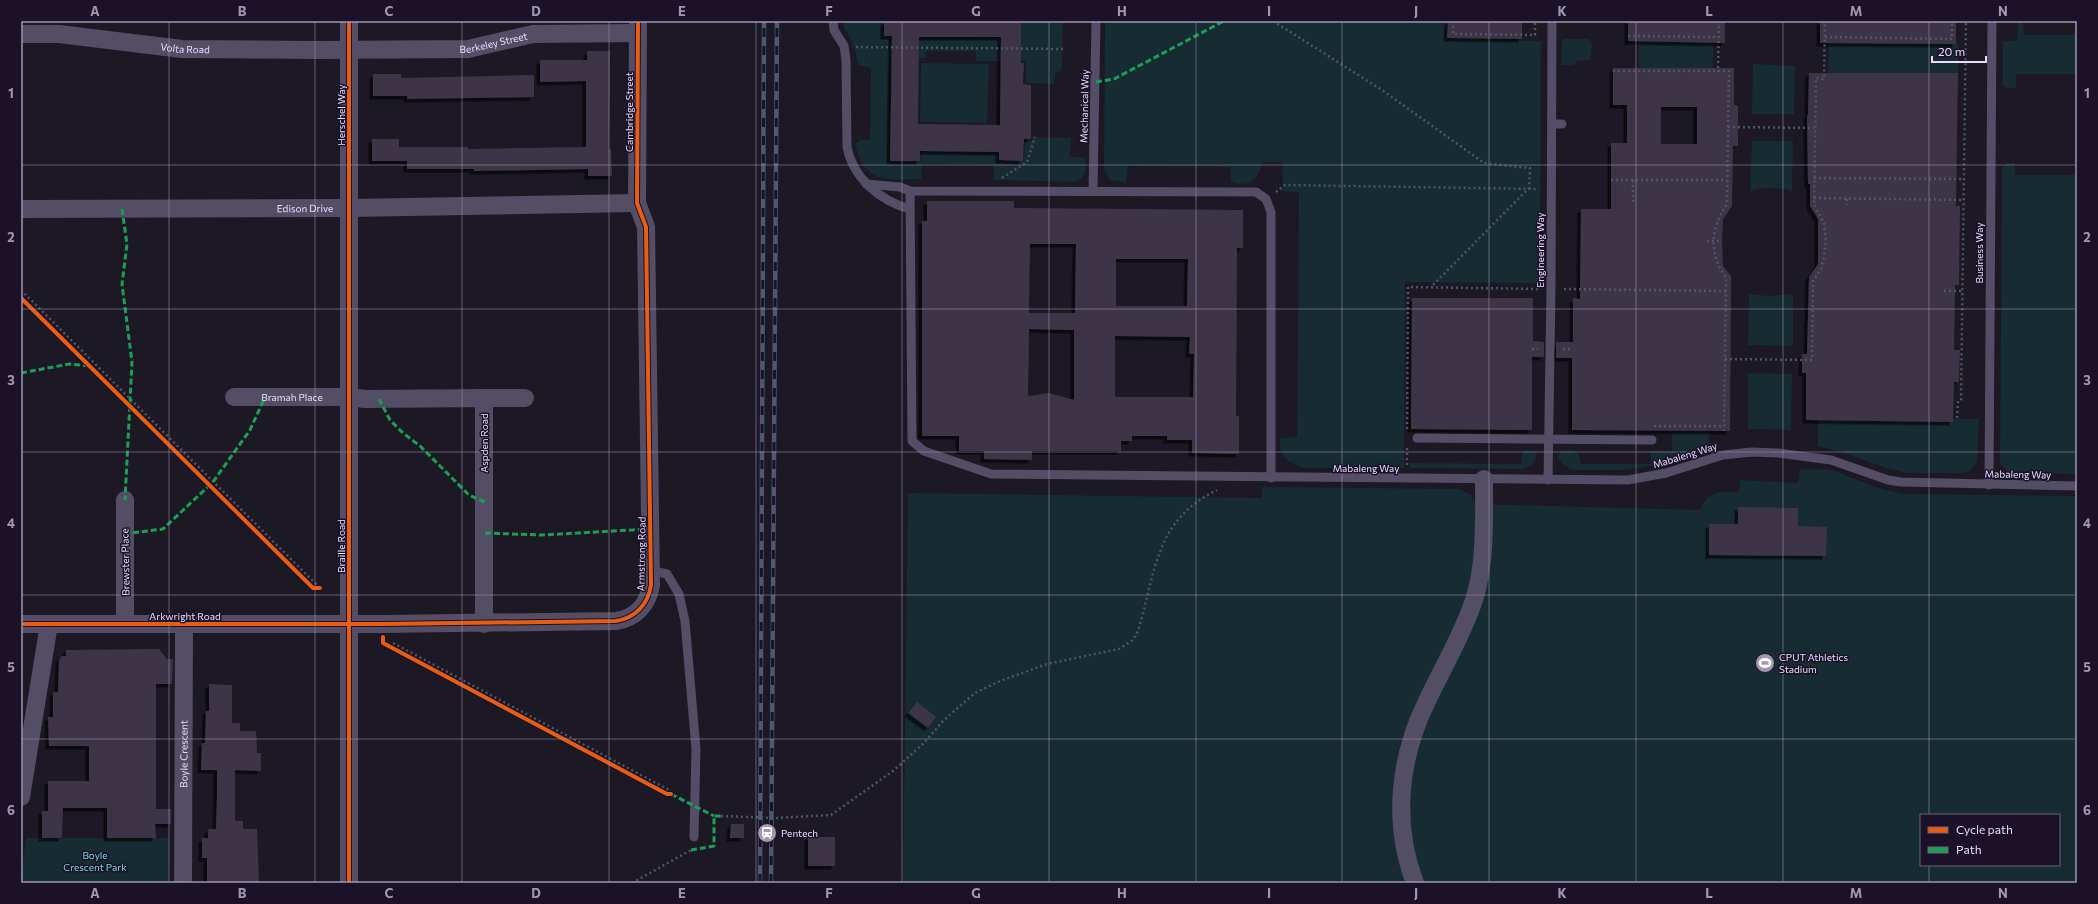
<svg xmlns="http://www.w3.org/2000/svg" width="2098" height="904" viewBox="0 0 2098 904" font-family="Commissioner,sans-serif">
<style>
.green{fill:#162b32;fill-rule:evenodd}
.building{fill:#3c3646;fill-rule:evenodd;filter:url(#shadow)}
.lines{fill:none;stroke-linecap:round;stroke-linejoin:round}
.path{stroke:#4f5565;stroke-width:2.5;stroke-dasharray:2 3;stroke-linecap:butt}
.lane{stroke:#534d65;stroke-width:9}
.street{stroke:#534d65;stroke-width:18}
.rail-casing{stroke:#4d596f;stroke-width:4.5}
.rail{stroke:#1b122a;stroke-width:3;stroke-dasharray:9;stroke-linecap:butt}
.quiet{stroke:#1a9f57;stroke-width:3;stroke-dasharray:6 3;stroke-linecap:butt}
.cycleway-casing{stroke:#1b122a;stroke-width:6}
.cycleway{stroke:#e95d12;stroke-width:4}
.grid{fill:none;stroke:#a097b2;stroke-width:1;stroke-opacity:0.55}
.labels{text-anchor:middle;stroke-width:3;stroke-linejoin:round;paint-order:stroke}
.street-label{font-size:10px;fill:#e7dcfe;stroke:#1b122a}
.poi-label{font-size:10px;fill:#e7dcfe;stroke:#1b122a;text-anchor:start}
.park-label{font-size:10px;fill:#69ddd9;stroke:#1b122a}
.neatline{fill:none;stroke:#a097b2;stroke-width:1.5}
.grid-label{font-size:13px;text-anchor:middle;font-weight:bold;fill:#a097b2}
</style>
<defs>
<filter id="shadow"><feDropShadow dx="-3.5" dy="3.5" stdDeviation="0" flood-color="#0009"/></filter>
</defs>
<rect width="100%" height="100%" fill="#1c1824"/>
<g class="green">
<path d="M843,21h41v15l137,2v-17h42l-1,49 -7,4 -1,10 -28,-1v-22h-50v-10h-50v7h-37v103l31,1 1,-10 77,2 1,7h25l1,-20h7v-4l39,1 -1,19h13l3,3c0,11 -1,18 -12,22l-80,-2v-15l-72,-1 -1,15c-35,0 -56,6 -66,-35l5,-4h10l1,-72 -13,-3c-3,-13 -5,-27 -14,-36z"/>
<path d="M1105,21h342v18l94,2 -1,242 -135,-1 -1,186h-99c-14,-3 -30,-13 -24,-30l16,-1 2,-244 -16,-2 -1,-29h-20c-3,18 -12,26 -31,20l-1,-15 -102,-1 -2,16 -16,-2 -6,-10z"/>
<polygon points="2018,21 2023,21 2024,35 2077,35 2077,74 2016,74 2016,89 2004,87 2003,84 2003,41 2017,41"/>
<polygon points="1564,39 1589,39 1592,44 1591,60 1577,61 1573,65 1561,65 1562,41"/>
<polygon points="1639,41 1713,42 1713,68 1639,68"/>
<polygon points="1829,43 1959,44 1958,73 1828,73"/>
<polygon points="921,63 989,64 987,123 920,122"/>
<polygon points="1753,64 1795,66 1794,114 1752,114"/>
<path d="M1752,141h41l-1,50c-15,-4 -26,-4 -42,0z"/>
<polygon points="2006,163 2015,163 2015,175 2077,175 2077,474 2009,473 2000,463 2002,169"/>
<polygon points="1749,294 1769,296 1793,294 1793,346 1748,345"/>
<polygon points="1748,373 1792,374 1791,430 1748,429"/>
<polygon points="1953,419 1979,419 1977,461 1971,470 1962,473 1908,473 1886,468 1844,453 1818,446 1818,420 1953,422"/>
<polygon points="1672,431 1709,431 1710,447 1656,465 1624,470 1571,470 1563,464 1558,457 1561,451 1572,450 1579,454 1581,464 1651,464 1651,451 1672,451"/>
<polygon points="1524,450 1535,451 1537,454 1534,463 1524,469 1410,468 1410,463 1521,464 1522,453"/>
<path d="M1807,469l25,1 43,17 29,7 173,2v387h-1174l5,-390 354,5v-11l198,2 11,6 5,9 224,6c9,-20 19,-18 39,-18l1,-12 58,3 2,-13zM1921,815h138v50h-138z"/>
<polygon points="26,838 169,838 169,883 21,883"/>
</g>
<g class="building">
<path d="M884,21h137v42h3l-1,21 8,1v54h-7l-1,22 -24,-1v-8l-79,-1v10h-30l2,-125h-8zM919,37h82l-1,88 -82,-1z"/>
<polygon points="1448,21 1522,21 1522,39 1447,38"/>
<polygon points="1628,21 1725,21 1725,43 1628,41"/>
<polygon points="1820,21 1956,21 1956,44 1820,43"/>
<polygon points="587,51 610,51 609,149 611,149 612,176 588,176 588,169 474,171 474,169 407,169 407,161 372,161 372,139 399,139 399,147 468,147 468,149 586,147 586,81 540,82 540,60 587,60"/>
<path d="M1613,68h121v37l4,1v40h-5l-1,60 -9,13 -1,22 1,25 8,10v11l-1,144 -158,-1v-72h-16v-16h17v-44l7,1 1,-90h30v-66h16v-38h-14zM1661,107h36v37h-36z"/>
<polygon points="1809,73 1958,73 1956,206 1960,206 1959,285 1955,285 1954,350 1960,350 1959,382 1954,382 1953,422 1806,420 1806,373 1802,373 1802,354 1807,354 1809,277 1818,264 1818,219 1810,206 1810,184 1808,184 1807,115 1808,115"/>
<polygon points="373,74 401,74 401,78 534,75 534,97 407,99 407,96 373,96"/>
<path d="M927,201h87v7l229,2v38h-6l-1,168h3v38l-47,-1v-13h-25v-4h-35v5h-11v10h-89v9l-48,-1v-8h-25v-15h-37v-215h5zM1030,244h46l-1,69h-46zM1116,259h72l-1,47h-71zM1029,329l45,1v70l-25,-7 -21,3zM1115,336l75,1 -1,17h5l-1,43h-78z"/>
<polygon points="1412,298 1533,298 1533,341 1544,342 1544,357 1532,357 1532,430 1411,429"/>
<polygon points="1738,507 1798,508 1798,526 1827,527 1826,556 1709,555 1709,524 1738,524"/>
<polygon points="159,649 167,659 173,659 172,684 156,684 156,809 171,809 171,824 155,824 156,838 107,838 107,808 63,808 62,838 42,838 42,811 48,811 48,781 89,781 89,746 49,746 48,717 53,717 53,692 58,692 59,659 61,659 61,656 66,656 66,650"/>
<polygon points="209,684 232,685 232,723 240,723 240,731 256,731 257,753 261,753 261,771 235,770 235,821 243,821 243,829 257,829 259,883 208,883 207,881 207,858 202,858 202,838 208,838 208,829 216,829 217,796 217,770 201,770 202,743 205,743 206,711 209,711"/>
<polygon points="917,702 936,717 928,728 908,713"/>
<polygon points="731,824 744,824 744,838 730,838"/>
<rect x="808" y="837" width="27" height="29"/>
</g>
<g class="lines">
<g class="path">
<polyline points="1273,21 1382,90 1484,163 1530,168 1529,188 1431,287"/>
<polyline points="1453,21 1453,34 1535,35 1535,21"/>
<path d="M1719,21l-1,50h11l-2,133c-12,18 -18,38 -9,60 2,5 6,9 8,14l-2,153"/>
<polyline points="1628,36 1718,37"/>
<polyline points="1825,37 1952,39 1952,21"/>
<polyline points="856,47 1063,49"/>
<polyline points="1613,71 1718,71"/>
<polyline points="1728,127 1814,128"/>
<polyline points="1002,178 1027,162 1035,137"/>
<polyline points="1814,178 1964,179"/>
<polyline points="1611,180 1727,180"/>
<polyline points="1633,180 1633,202"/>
<polyline points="1276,192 1285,185 1539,189"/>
<polyline points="1814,198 1964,200"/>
<polyline points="1847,199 1847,205"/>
<polyline points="1707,241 1722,241"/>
<polyline points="1564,289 1726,291"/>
<polyline points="21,290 320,588"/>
<polyline points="1944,291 1963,291"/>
<polyline points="1532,349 1538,349"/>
<polyline points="1563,349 1573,349"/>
<polyline points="1725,359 1812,360 1813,281 1821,268 1824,257 1826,241 1824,223 1814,205 1816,78 1824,79 1825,21"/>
<polyline points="1957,418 1958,401 1961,400 1966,21"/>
<polyline points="1654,426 1724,426"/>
<polyline points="1407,429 1408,287 1539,289"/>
<polyline points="1407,465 1407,446"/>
<polyline points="393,643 669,790 671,794"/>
<path d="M721,816l55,2 55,-3 62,-44 30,-27 21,-24 31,-27 25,-12 47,-17 72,-15 14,-9 5,-9c18,-59 16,-110 79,-141"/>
<polyline points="632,883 691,850"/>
</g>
<g class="lane">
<path d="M833,21l1,9 10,16 2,14 1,87c6,31 33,54 63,62"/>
<polyline points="1552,124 1562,124"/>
<polyline points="866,184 900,187 910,191 1256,192 1266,199 1271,212 1271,478"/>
<polyline points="910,191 912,441 924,451 991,474 1628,480 1666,473 1723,455 1752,452 1778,453 1831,460 1888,480 1901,482 2077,486"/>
<polyline points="1093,191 1096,21"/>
<polyline points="1417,438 1652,440"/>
<polyline points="1548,480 1551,289 1552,21"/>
<polyline points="1989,485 1992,21"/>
<polyline points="650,570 667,574 679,594 685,621 696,749 694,837"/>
</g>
<g class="street">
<path id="s1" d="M21,34h38l123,15 138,1 148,-1 65,-15 105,-1"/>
<path id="s2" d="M21,209l329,-1 287,-5"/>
<path id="s3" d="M234,397h116l15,2 119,-1v226"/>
<polyline points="484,398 525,398"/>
<polyline points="125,500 125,624"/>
<path d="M21,624h362l233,-3c19,-3 32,-16 35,-36l-5,-358 -9,-24 1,-182"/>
<polyline points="21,797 49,624"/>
<path id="s4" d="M183,883l1,-258"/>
<polyline points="349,883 349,21"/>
<path d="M1415,883c-23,-60 -16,-125 12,-182 16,-34 35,-65 47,-101 12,-37 10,-83 10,-121"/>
</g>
<defs>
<g id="rail">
<polyline points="760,883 764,21"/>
<polyline points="771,883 777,21"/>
</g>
</defs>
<use href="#rail" class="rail-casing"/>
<use href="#rail" class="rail"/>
<g class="quiet">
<polyline points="1096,82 1114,79 1224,21"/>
<polyline points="122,209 127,244 122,284 132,362 125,500"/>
<polyline points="21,373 69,364 90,366"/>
<polyline points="379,399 390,420 403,433 420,446 469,495 485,502"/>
<polyline points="485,533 542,535 650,529"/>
<polyline points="124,534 163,529 213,482 250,430 265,397"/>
<polyline points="671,794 714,816"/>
<polyline points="691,850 714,846 714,816 721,816"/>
</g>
<defs>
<g id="cycleway">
<polyline points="21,298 313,588 320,588"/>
<path d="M21,624h362l233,-3c19,-3 32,-16 35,-36l-5,-358 -9,-24 1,-182"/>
<polyline points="383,637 383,643 667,794 671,794"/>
<polyline points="349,883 349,21"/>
</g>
</defs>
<use href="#cycleway" class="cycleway-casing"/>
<use href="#cycleway" class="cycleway"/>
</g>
<path class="grid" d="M169,21v862M315,21v862M462,21v862M609,21v862M756,21v862M902,21v862M1049,21v862M1196,21v862M1342,21v862M1489,21v862M1636,21v862M1783,21v862M1929,21v794M21,165h2056M21,309h2056M21,452h2056M21,595h2056M21,739h2056M1929,865v18"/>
<defs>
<symbol id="stadium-disc" viewBox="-11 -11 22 22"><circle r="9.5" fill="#a097b2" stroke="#1b122a"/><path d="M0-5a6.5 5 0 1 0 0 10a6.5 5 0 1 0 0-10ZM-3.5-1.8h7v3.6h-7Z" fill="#fff"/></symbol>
<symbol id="station-disc" viewBox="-11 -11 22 22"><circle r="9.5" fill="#a097b2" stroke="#1b122a"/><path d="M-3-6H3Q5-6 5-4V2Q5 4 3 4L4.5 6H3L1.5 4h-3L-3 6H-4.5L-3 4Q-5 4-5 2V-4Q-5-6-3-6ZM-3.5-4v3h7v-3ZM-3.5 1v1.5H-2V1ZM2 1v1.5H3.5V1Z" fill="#fff"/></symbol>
</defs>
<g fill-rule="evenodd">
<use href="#stadium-disc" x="1754" y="652" width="22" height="22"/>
<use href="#station-disc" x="756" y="822" width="22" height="22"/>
</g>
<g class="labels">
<g class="street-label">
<text dy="4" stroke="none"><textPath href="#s1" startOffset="474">Berkeley Street</textPath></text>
<text dy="4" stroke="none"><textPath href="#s1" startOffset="165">Volta Road</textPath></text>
<text transform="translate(1084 106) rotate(-89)" y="4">Mechanical Way</text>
<text transform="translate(629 112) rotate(-90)" y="4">Cambridge Street</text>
<text transform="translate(341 115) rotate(-90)" y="4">Herschel Way</text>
<text dy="4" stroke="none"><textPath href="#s2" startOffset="284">Edison Drive</textPath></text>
<text transform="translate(1540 250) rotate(-90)" y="4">Engineering Way</text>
<text transform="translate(1979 253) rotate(-90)" y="4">Business Way</text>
<text dy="4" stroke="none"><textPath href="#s3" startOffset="58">Bramah Place</textPath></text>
<text transform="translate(484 443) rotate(-90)" y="4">Aspden Road</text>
<text transform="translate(1685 455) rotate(-17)" y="4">Mabaleng Way</text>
<text x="1366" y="472">Mabaleng Way</text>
<text transform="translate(2018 474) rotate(1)" y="4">Mabaleng Way</text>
<text transform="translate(341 546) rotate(-90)" y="4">Braille Road</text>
<text transform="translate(641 554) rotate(-89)" y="4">Armstrong Road</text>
<text transform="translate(125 562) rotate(-91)" y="4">Brewster Place</text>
<text x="185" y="620">Arkwright Road</text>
<text dy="4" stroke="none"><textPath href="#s4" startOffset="129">Boyle Crescent</textPath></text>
</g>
<g class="poi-label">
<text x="1779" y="661">CPUT Athletics<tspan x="1779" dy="12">Stadium</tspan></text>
<text x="781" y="837">Pentech</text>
</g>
<g class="park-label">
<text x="95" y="859">Boyle<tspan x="95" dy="12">Crescent Park</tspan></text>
</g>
</g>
<rect width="2098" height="904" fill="none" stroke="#1b122a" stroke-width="44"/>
<rect x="1920" y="814" width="140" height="52" fill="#1b122a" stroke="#6d637f"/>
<rect x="1928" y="827" width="20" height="6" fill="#e95d12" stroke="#6d637f"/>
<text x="1956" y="834" font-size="12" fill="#e7dcfe">Cycle path</text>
<rect x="1928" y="847" width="20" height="6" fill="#1a9f57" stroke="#6d637f"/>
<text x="1956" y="854" font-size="12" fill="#e7dcfe">Path</text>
<path d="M1932 56v6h54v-6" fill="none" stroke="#e7dcfe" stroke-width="2"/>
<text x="1938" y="56" font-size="12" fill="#e7dcfe" stroke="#1b122a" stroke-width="3" paint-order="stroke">20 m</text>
<rect x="22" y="22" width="2054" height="860" class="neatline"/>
<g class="grid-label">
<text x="95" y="16">A</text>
<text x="242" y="16">B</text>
<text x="389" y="16">C</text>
<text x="536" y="16">D</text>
<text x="682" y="16">E</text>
<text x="829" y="16">F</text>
<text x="976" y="16">G</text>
<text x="1122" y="16">H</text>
<text x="1269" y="16">I</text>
<text x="1416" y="16">J</text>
<text x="1562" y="16">K</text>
<text x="1709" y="16">L</text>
<text x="1856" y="16">M</text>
<text x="2003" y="16">N</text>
<text x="11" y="98">1</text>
<text x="2087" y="98">1</text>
<text x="11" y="242">2</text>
<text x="2087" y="242">2</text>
<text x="11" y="385">3</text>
<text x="2087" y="385">3</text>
<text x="11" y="528">4</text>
<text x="2087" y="528">4</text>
<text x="11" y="672">5</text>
<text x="2087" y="672">5</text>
<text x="11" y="815">6</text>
<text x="2087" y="815">6</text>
<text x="95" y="898">A</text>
<text x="242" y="898">B</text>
<text x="389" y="898">C</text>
<text x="536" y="898">D</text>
<text x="682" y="898">E</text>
<text x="829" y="898">F</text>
<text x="976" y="898">G</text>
<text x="1122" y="898">H</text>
<text x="1269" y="898">I</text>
<text x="1416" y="898">J</text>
<text x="1562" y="898">K</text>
<text x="1709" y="898">L</text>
<text x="1856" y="898">M</text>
<text x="2003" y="898">N</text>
</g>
</svg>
